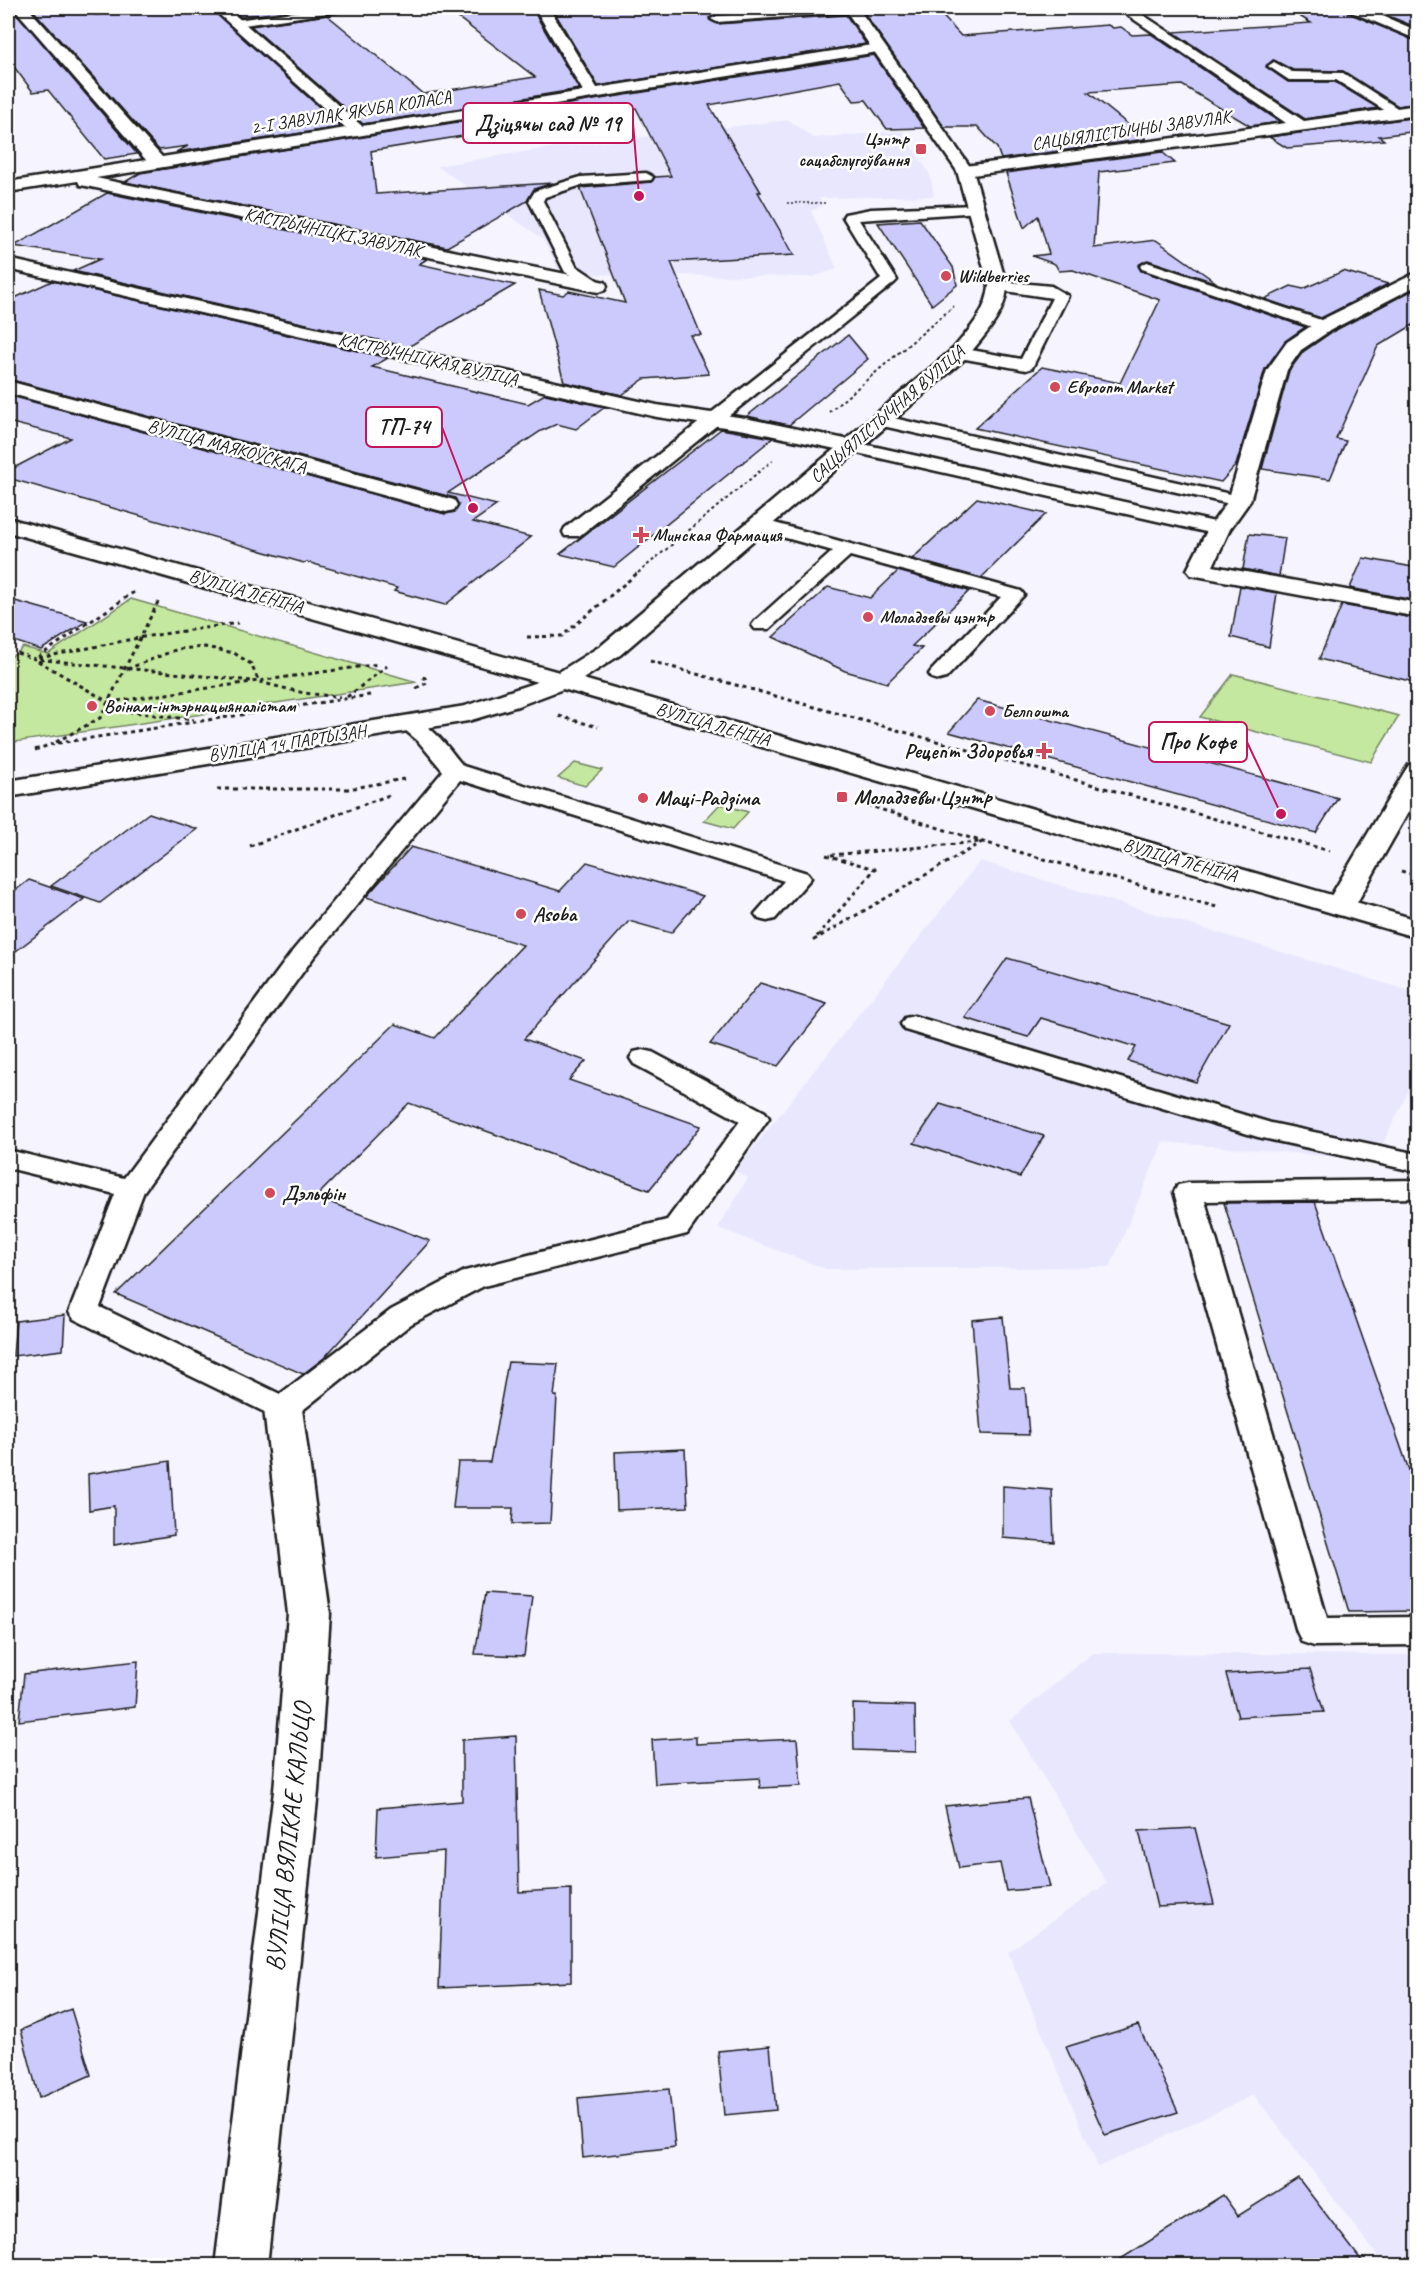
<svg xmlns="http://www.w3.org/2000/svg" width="1425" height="2273" viewBox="0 0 1425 2273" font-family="Caveat,sans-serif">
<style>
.built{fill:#e9e7fe}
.green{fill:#c5e8a1;stroke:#70825e;stroke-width:1.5}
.building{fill:#cccafd;stroke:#1c1c1c;stroke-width:1.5}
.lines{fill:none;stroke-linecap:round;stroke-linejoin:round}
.service-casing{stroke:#1c1c1c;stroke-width:5}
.minor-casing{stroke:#1c1c1c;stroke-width:5}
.secondary-casing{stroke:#1c1c1c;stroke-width:5}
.path-far2{stroke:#1c1c1c;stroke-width:1.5;stroke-dasharray:2 2;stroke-linecap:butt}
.path-far1{stroke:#1c1c1c;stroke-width:2;stroke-dasharray:3 3;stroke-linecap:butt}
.path{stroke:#1c1c1c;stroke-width:3;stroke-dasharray:4 4;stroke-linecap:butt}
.service{fill:#fff;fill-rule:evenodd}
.minor{fill:#fff;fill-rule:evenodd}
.secondary{fill:#fff;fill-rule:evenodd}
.poi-dot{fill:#d1495b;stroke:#fff;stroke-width:2}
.labels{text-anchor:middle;stroke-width:5;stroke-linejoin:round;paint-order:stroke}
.far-street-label{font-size:18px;fill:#1c1c1c;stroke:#fff}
.far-poi-label{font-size:18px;font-weight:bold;fill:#1c1c1c;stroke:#fff;text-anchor:start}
.poi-label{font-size:21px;font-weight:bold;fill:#1c1c1c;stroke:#fff;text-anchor:start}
.near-street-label{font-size:26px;fill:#1c1c1c;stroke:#fff}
.leader{fill:none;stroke:#c2185b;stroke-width:2}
.callout-dot{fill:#c2185b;stroke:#fff;stroke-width:2}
.callout{fill:#fff;stroke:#c2185b;stroke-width:2}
.callout-label{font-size:22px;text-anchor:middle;font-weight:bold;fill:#1c1c1c}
</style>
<rect width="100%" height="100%" fill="#f5f4ff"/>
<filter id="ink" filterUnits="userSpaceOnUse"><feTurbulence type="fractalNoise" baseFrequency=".0167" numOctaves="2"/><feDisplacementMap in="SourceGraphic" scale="12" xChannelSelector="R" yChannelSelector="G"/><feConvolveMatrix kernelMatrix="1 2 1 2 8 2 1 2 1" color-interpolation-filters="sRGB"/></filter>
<g filter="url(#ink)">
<g class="built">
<polygon points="789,120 813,138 902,131 930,175 934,196 819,198 823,206 811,211 837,269 812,277 593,274 558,268 543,239 437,166 542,149"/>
<polygon points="980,861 1417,993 1417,1073 1375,1160 1163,1142 1110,1267 826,1269 718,1228 748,1178 735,1171"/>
<polygon points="1093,1653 1417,1655 1417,2265 1385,2265 1254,2095 1098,2167 1008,1952 1107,1883 1010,1721"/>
</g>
<g class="green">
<polygon points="131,599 417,682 8,743 8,658 17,653 23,647 48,654"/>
<polygon points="1233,674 1399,716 1371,762 1200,717"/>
<polygon points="575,763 602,770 585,786 558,778"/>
<polygon points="720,804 748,812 733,829 704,821"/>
</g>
<g class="building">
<polygon points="8,8 12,8 137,154 104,159 48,90 33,92 8,59"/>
<polygon points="31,8 88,8 96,15 162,8 210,8 341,127 176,152 188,146 159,150"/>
<polygon points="230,8 309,8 241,17"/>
<polygon points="552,8 738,8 742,12 717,14 709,18 717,24 846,15 866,44 598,86"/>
<polygon points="1286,8 1345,8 1348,13 1418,42 1418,103 1398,106 1343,71 1293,70 1273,60 1266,67 1288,82 1335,82 1378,108 1305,119 1173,32 1311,23"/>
<polygon points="1369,8 1418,8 1418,28"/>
<polygon points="936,9 961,36 1108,25 1113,28 1121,27 1132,35 1151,34 1280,122 1250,126 1182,85 1088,92 1146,139 1001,159 997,148 978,127 944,127 864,13"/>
<polygon points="533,10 579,89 363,124 251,26 327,15 423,94 535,77 456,16"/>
<polygon points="874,55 924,128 887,129 866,100 854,101 840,81 709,105 761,192 758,192 794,255 671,262 701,335 690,335 709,374 644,379 622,395 564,382 539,290 563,295 569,291 625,303 580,188 651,182 655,177 671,176 636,108 371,151 376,194 553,183 534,189 527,201 447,247 125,182 140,173"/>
<polygon points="1418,117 1418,131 1379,136 1384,140 1287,148 1269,137"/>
<polygon points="1162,152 1175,163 1099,172 1094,248 1156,240 1217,283 1148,260 1138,265 1141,271 1305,327 1285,341 1265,369 1236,465 1221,482 975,428 1042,367 1120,383 1160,300 1073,270 1059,271 1055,264 1032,256 1049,254 1038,216 1024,228 1006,173"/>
<polygon points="107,193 427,259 419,264 515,285 408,347 73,271 100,259 14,246"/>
<polygon points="920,220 953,267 957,285 932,305 878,223"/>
<polygon points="1343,271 1388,284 1321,318 1264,299 1291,286 1303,289"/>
<polygon points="52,281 388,358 372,367 528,404 545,394 605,407 576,429 557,424 541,431 448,493 497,505 473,522 531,537 445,605 394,591 397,588 307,562 304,563 8,478 8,471 71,438 8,422 8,395 445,514 455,512 459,506 455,498 8,379 8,301"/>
<polygon points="1411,291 1418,293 1418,322 1378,346 1336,439 1346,441 1330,479 1262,469 1289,371 1303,352 1332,332"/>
<polygon points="848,335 868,359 789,425 747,416"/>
<polygon points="721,429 773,438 614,567 560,554"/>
<polygon points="977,498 1046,514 981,578 912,559"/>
<polygon points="1249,534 1285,538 1279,576 1243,569"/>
<polygon points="1363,558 1418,568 1418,601 1350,588"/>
<polygon points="898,571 969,591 912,646 922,648 887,683 845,671 773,637 828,587 870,598"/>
<polygon points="1240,586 1277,593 1269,647 1231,637"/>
<polygon points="8,599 87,621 41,650 8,639"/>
<polygon points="1342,605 1418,619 1418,683 1319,659"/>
<polygon points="977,700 1338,798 1316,833 949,732"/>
<polygon points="149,813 197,829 100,903 51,886"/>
<polygon points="411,847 560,891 587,862 703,896 671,933 629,921 524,1039 586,1061 569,1080 701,1126 649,1190 409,1103 316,1197 430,1241 324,1358 303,1374 116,1294 395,1024 435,1038 523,945 366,897"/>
<polygon points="29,880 84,899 8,957 8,896"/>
<polygon points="1007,958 1229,1023 1196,1082 1128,1061 1136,1047 1041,1018 1028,1037 965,1018"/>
<polygon points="760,983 827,1004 778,1066 710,1044"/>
<polygon points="940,1104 1044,1136 1020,1177 914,1143"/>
<polygon points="1315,1202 1418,1496 1418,1611 1349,1612 1224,1203"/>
<polygon points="65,1315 63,1350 13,1356 16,1321"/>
<polygon points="1003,1317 1010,1388 1025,1388 1029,1435 981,1434 972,1320"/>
<polygon points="508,1362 558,1364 554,1396 557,1396 550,1523 512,1524 513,1508 453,1508 458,1462 490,1462"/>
<polygon points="685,1449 688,1507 617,1510 615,1452"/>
<polygon points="170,1461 174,1535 114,1545 114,1506 89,1510 88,1474"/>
<polygon points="1003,1486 1052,1490 1054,1542 1003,1538"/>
<polygon points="485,1593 532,1596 524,1656 475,1654"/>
<polygon points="138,1661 135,1707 19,1721 24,1674"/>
<polygon points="1310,1669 1324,1712 1238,1717 1226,1674"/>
<polygon points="853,1704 915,1706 916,1752 854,1750"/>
<polygon points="516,1736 519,1892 571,1889 571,1982 439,1988 444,1851 376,1857 378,1808 462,1801 462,1740"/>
<polygon points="696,1737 696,1744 797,1739 801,1786 760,1788 759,1778 655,1784 652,1740"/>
<polygon points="1028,1798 1050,1887 1006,1891 1000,1863 959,1868 945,1806"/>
<polygon points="1195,1828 1214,1904 1157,1907 1139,1831"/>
<polygon points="71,2009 91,2075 39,2098 21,2030"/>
<polygon points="1138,2025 1178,2112 1105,2135 1066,2047"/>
<polygon points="770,2046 776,2110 724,2115 718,2051"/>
<polygon points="669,2089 675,2147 583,2158 578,2098"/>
<polygon points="1298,2178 1365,2265 1111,2265 1223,2195 1238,2216"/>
</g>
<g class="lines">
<defs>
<g id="service">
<polygon points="322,8 348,8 342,11 237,26 231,23 237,20"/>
<polygon points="825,8 857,9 851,12 717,22 711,19 717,16"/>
<polygon points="1274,62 1292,72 1343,73 1405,113 1404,116 1394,116 1336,80 1289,80 1268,66"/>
<polygon points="646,173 653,177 651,180 582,185 545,197 543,201 576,266 606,286 598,291 565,272 529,201 535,191 581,177"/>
<polygon points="975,205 980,206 982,209 980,212 859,220 897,280 894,283 579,536 565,536 563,532 565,528 881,279 843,217 845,214 871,209"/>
<polygon points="1147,262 1330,323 1332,326 1324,331 1318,329 1142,269 1140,266"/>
<polygon points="998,281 1051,286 1068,296 1032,368 1026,370 960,358 952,353 960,348 1021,359 1052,298 993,289 990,286"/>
<polygon points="880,415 1239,496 1245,497 1248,501 1245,505 1239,506 874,424 871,420 874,416"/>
<polygon points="850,441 1219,523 1226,525 1228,529 1226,533 1219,535 844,450 841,446 844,442"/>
<polygon points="760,519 1021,591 1024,595 946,678 939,680 932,678 929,674 932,670 1001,597 850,556 769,629 755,629 752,625 755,621 833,551 753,529 751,525 753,521"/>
<path d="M409,718c24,6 39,30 54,48l344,107 4,5 -36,41 -8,2 -8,-2 -4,-5 29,-33 -324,-101 -147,178 -169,233 -44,116 180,87 111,-84 74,-39 202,-51 73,-99 -106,-57 -4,-6 4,-6 9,-2 9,2 113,60 4,6 -82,116 -203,52 -73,38 -117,93 -11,4 -209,-102 -5,-7 46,-118 -107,-26v-18l116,28 171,-230 148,-177 -25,-30 -20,-17 3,-5z"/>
<polygon points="914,1016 1271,1123 1418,1154 1418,1172 1258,1137 905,1030 901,1024 905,1018"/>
<polygon points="1418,1180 1418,1198 1205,1201 1327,1618 1418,1617 1418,1645 1314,1646 1302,1642 1297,1632 1174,1192 1178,1185 1188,1183"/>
</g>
<g id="minor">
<polygon points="14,8 28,8 162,157 346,128 212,8 227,8 362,126 583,91 535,8 549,8 597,88 878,44 885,48 878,52 96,178 605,282 607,286 605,290 598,292 86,186 80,185 78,181 8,192 8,182 146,160"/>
<polygon points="1347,8 1364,8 1418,31 1418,40 1349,11"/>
<polygon points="1134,9 1304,121 1418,105 1418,115 965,176 959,175 957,171 959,167 965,166 1286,123 1129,16 1127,13"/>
<polygon points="8,259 657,405 745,418 850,440 858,441 861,446 858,451 850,452 745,430 657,417 8,269"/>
<polygon points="1418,272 1418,285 1331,330 1301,350 1287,370 1250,501 1230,529 1213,566 1418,603 1418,617 1191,575 1187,570 1208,529 1228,501 1267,370 1287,342 1317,322"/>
<polygon points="8,381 454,500 457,505 454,510 446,512 438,510 8,393"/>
<polygon points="1418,763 1418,795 1355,906 1350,912 1340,915 1330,912 1325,906 1405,771 1409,765"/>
<polygon points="283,1395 296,1399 302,1409 330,1614 318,1791 267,2266 215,2266 274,1791 288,1614 264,1409 270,1399"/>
</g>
<path id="secondary" d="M844,8h14l115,163 34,115c-1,28 -23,50 -40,71l-347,298 -37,24 835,241v18l-855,-249 -45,17 -50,15 -460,76v-16l457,-75 72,-24 -529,-150v-14l551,154 43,-27 351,-296c16,-19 34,-38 36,-63l-32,-115z"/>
</defs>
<use href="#service" class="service-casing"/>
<use href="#minor" class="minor-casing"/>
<use href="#secondary" class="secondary-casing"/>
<polyline class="path-far2" points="787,203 825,203"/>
<g class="path-far1">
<polyline points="829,412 954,306"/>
<polyline points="638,573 773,460"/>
</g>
<g class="path">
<polyline points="527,637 562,636 640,571"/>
<polyline points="17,653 35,659 252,681"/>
<polyline points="38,657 134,592"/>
<polyline points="39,658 143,637 238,623"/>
<polyline points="38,661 124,711 194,720"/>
<polyline points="650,661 1330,851"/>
<polyline points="127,669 178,649 205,647 234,653 251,664 259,682 304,693 340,697"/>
<polyline points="416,688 427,683 425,678 420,676"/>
<polyline points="347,697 387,666"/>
<polyline points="110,702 379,664"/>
<polyline points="559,716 598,727"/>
<polyline points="56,742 100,718 159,600"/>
<polyline points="35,750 52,744 370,695"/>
<polyline points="217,789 348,789 404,779"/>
<polyline points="867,805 983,842 1220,908"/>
<polyline points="250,846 392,794"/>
<polyline points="826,855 875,869 814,940 982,842"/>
<polyline points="831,855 979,842"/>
<polyline points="1401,871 1418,876"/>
</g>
<use href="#service" class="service"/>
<use href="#minor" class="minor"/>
<use href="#secondary" class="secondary"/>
</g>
</g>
<g class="poi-dot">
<rect x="915" y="143" width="12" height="12" rx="3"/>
<circle cx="946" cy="276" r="6"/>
<circle cx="1055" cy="387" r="6"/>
<path d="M638 526h6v6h6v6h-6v6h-6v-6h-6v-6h6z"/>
<circle cx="868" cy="617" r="6"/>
<circle cx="92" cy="706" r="6"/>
<circle cx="990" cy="711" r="6"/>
<path d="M1041 742h6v6h6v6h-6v6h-6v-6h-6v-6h6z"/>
<rect x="836" y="791" width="12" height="12" rx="3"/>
<circle cx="643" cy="798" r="6"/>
<circle cx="521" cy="914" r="6"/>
<circle cx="270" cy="1193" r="6"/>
</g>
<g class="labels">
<g class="far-street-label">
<text transform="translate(351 112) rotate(-9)" y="6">2-І ЗАВУЛАК ЯКУБА КОЛАСА</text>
<text transform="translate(1131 130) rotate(-8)" y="6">САЦЫЯЛІСТЫЧНЫ ЗАВУЛАК</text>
<text transform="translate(333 232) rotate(12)" y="6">КАСТРЫЧНІЦКІ ЗАВУЛАК</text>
<text transform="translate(428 359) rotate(13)" y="6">КАСТРЫЧНІЦКАЯ ВУЛІЦА</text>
<text transform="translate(887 414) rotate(-41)" y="6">САЦЫЯЛІСТЫЧНАЯ ВУЛІЦА</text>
<text transform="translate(227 446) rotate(15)" y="6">ВУЛІЦА МАЯКОЎСКАГА</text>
<text transform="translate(246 591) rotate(16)" y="6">ВУЛІЦА ЛЕНІНА</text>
<text transform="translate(713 724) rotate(16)" y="6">ВУЛІЦА ЛЕНІНА</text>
<text transform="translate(287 743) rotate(-9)" y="6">ВУЛІЦА 14 ПАРТЫЗАН</text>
<text transform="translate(1180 860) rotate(16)" y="6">ВУЛІЦА ЛЕНІНА</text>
</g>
<g class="far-poi-label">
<text x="909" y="145" text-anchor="end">Цэнтр<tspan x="909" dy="21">сацабслугоўвання</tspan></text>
<text x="958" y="282">Wildberries</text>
<text x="1067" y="393">Евроопт Market</text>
<text x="653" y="541">Минская Фармация</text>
<text x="880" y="623">Моладзевы цэнтр</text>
<text x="104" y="712">Воінам-інтэрнацыяналістам</text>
<text x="1002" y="717">Белпошта</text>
</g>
<g class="poi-label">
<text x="1032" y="758" text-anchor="end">Рецепт Здоровья</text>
<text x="854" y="804">Моладзевы Цэнтр</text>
<text x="655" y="805">Маці-Радзіма</text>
<text x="533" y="921">Asoba</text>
<text x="282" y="1200">Дэльфін</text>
</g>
<g class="near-street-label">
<text transform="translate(288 1837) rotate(-84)" y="9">ВУЛІЦА ВЯЛІКАЕ КАЛЬЦО</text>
</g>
</g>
<path class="leader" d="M639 196L633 123M473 508L442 427M1281 814L1247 742"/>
<g class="callout-dot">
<circle cx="639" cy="196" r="6"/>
<circle cx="473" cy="508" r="6"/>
<circle cx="1281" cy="814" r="6"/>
</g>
<g class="callout">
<rect x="463" y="103" width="170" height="40" rx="6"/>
<rect x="366" y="407" width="76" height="40" rx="6"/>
<rect x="1149" y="722" width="98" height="40" rx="6"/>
</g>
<g class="callout-label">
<text x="548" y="131">Дзіцячы сад № 19</text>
<text x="404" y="434">ТП-74</text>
<text x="1198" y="749">Про Кофе</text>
</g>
<rect width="1425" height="2273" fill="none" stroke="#fff" stroke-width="30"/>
<rect x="15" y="15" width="1395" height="2243" fill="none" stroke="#1c1c1c" stroke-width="2" filter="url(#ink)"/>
</svg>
